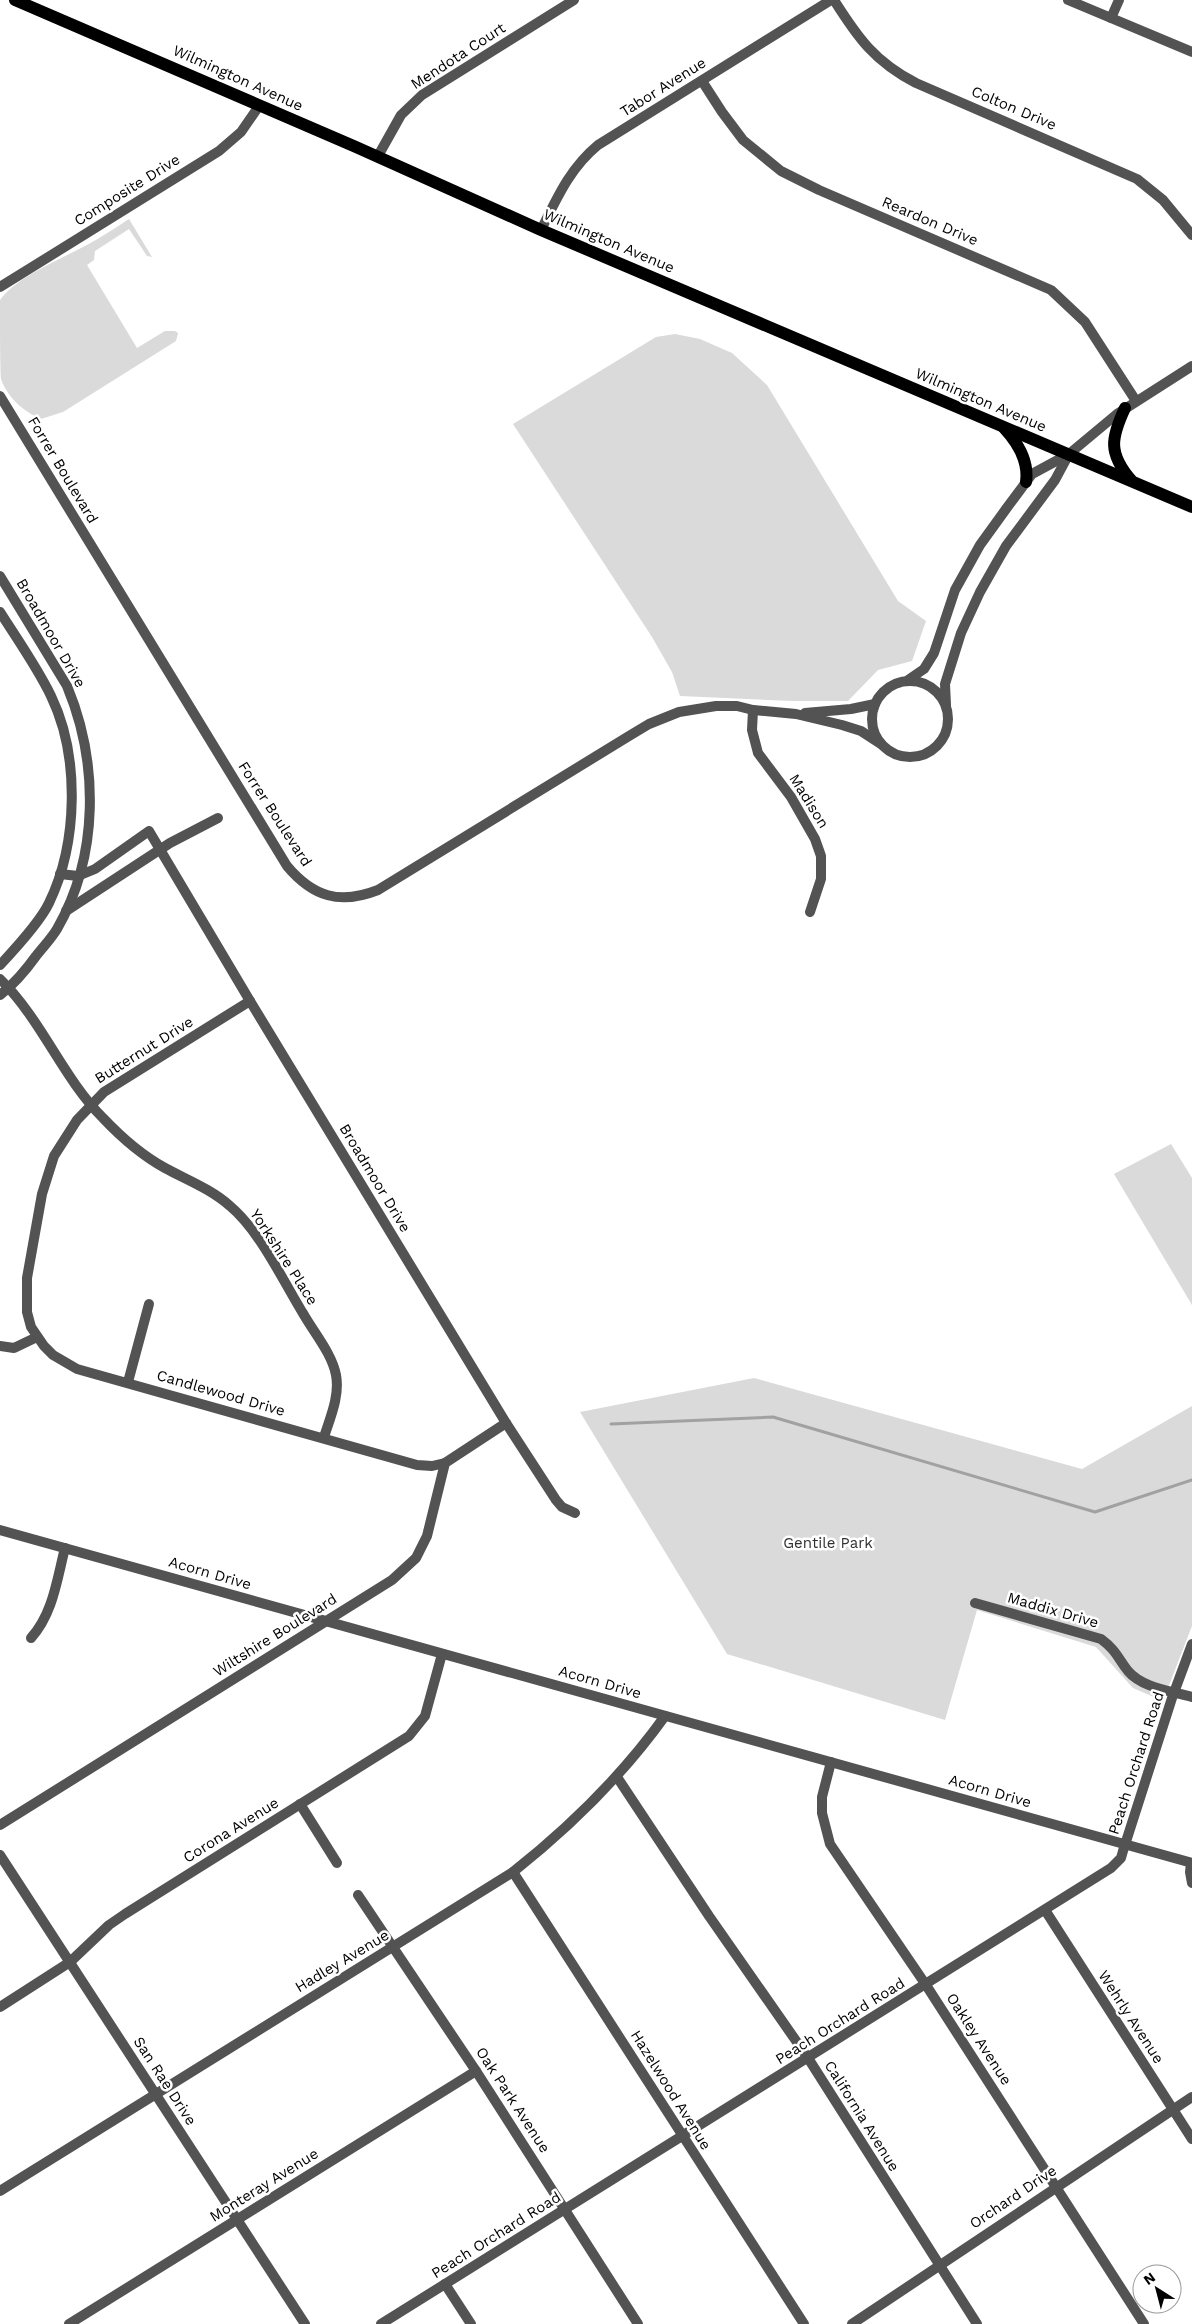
<svg xmlns="http://www.w3.org/2000/svg" width="1192" height="2324" viewBox="0 0 1192 2324" font-family="'Work Sans',sans-serif">
<style>
.green{fill:#dadada}
.lines{fill:none;stroke-linecap:round;stroke-linejoin:round}
.stream{stroke:#a1a1a1;stroke-width:3}
.minor{stroke:#535353;stroke-width:10}
.tertiary{stroke:#535353;stroke-width:10}
.primary{stroke:#000;stroke-width:12}
.labels{text-anchor:middle;stroke-width:5;stroke-linejoin:round;paint-order:stroke}
.street-label{font-size:15px;fill:#000;stroke:#fff}
.park-label{font-size:15px;fill:#313131;stroke:#fff}
</style>
<rect width="100%" height="100%" fill="#fff"/>
<g class="green">
<path d="M129,219l23,38 -5,-1 -18,-27 -34,22 -1,9 -7,5 50,83 28,-17h10l3,2 -2,8 -113,71 -22,7c-17,-7 -34,-22 -40,-40 -1,-12 -1,-63 -1,-79 15,-22 61,-41 85,-54 15,-8 30,-18 44,-27z"/>
<polygon points="675,334 700,339 732,353 767,385 898,601 926,621 912,661 878,670 848,701 793,701 680,696 672,672 652,637 513,424 656,337"/>
<polygon points="1171,1144 1192,1178 1192,1305 1114,1174"/>
<polygon points="754,1378 1082,1469 1192,1406 1192,1626 1163,1701 1133,1688 1096,1647 977,1610 945,1720 727,1654 580,1412"/>
</g>
<g class="lines">
<polyline class="stream" points="611,1424 773,1417 1095,1512 1192,1480"/>
<g class="minor">
<path d="M834,0c24,38 41,62 82,83l221,96 26,21 29,35"/>
<polyline points="1068,0 1192,52"/>
<polyline points="1111,18 1119,0"/>
<polyline points="702,81 722,112 743,140 781,171 819,190 1051,290 1085,322 1136,401"/>
<polyline points="378,156 401,115 422,95 574,0"/>
<path d="M541,230c16,-32 29,-62 57,-85l233,-145"/>
<polyline points="0,287 219,151 241,132 259,106"/>
<path d="M0,396l287,470c26,31 53,39 91,24l251,-154 20,-12 30,-12 37,-6h21l16,4 43,4 46,11 19,6 20,13"/>
<path d="M0,576l67,110c32,77 32,170 -10,243 -6,10 -14,18 -21,27 -10,14 -22,28 -36,39"/>
<path d="M0,612c17,27 37,55 51,84 29,60 27,147 -2,207 -9,19 -34,46 -49,62"/>
<polyline points="908,680 924,669 934,653 955,590 980,545 1006,509 1032,474 1069,454"/>
<circle cx="910" cy="719" r="38"/>
<polyline points="946,705 945,684 961,633 980,592 1006,546 1055,480 1069,454"/>
<polyline points="753,710 752,730 758,753 791,797 815,839 821,856 821,879 810,912"/>
<polyline points="805,713 851,709 875,704"/>
<polyline points="60,874 78,876 95,869 149,831 250,1001 506,1423 556,1500 562,1507 575,1513"/>
<polyline points="66,911 170,843 218,818"/>
<path d="M0,979c42,41 62,98 103,139 18,19 40,38 62,50 22,12 46,21 65,38 30,25 53,75 74,109 11,19 28,39 32,60 4,21 -6,43 -12,62"/>
<polyline points="250,1001 104,1092 77,1120 54,1156 42,1194 27,1278 27,1312 31,1327 44,1346 53,1355 77,1369 417,1465 432,1466 445,1463"/>
<polyline points="0,1346 14,1348 37,1337"/>
<polyline points="128,1382 149,1304"/>
<polyline points="0,1530 1192,1863"/>
<path d="M975,1603l126,36c16,12 16,18 27,32 14,17 44,20 64,26"/>
<path d="M31,1638c22,-24 26,-59 34,-90"/>
<polyline points="831,1762 822,1797 822,1813 830,1844 926,1985 1144,2324"/>
<polyline points="617,1777 709,1916 808,2058 977,2324"/>
<polyline points="300,1804 337,1863"/>
<polyline points="0,1825 392,1580 416,1558 427,1536 445,1463 506,1423"/>
<polyline points="0,1855 305,2324"/>
<polyline points="1191,1863 1190,1872 1192,1883"/>
<polyline points="513,1872 804,2324"/>
<polyline points="358,1895 476,2071 638,2324"/>
<polyline points="1045,1910 1192,2139"/>
<polyline points="0,2007 70,1962 109,1925 125,1914 409,1736 425,1716 442,1654"/>
<path d="M0,2191l513,-319c58,-46 109,-96 152,-156"/>
<polyline points="445,2284 471,2324"/>
<polyline points="69,2324 476,2071"/>
<polyline points="381,2324 1111,1868 1121,1858 1123,1851 1172,1698 1192,1644"/>
<polyline points="852,2324 1192,2097"/>
</g>
<polyline class="tertiary" points="1069,454 1117,414 1192,366"/>
<g class="primary">
<polyline points="15,0 356,147 541,230 1192,507"/>
<path d="M1125,408c-14,30 -17,45 6,72"/>
<path d="M1004,428c14,15 25,33 22,54"/>
</g>
</g>
<g class="labels">
<g class="street-label">
<text transform="translate(458 56) rotate(-33)" y="5">Mendota Court</text>
<text transform="translate(238 78) rotate(24)" y="5">Wilmington Avenue</text>
<text transform="translate(663 87) rotate(-32)" y="5">Tabor Avenue</text>
<text transform="translate(1014 108) rotate(23)" y="5">Colton Drive</text>
<text transform="translate(127 190) rotate(-32)" y="5">Composite Drive</text>
<text transform="translate(930 221) rotate(23)" y="5">Reardon Drive</text>
<text transform="translate(609 241) rotate(23)" y="5">Wilmington Avenue</text>
<text transform="translate(981 400) rotate(23)" y="5">Wilmington Avenue</text>
<text transform="translate(63 470) rotate(59)" y="5">Forrer Boulevard</text>
<text transform="translate(51 633) rotate(60)" y="5">Broadmoor Drive</text>
<text transform="translate(809 801) rotate(58)" y="5">Madison</text>
<text transform="translate(275 814) rotate(57)" y="5">Forrer Boulevard</text>
<text transform="translate(144 1050) rotate(-32)" y="5">Butternut Drive</text>
<text transform="translate(375 1178) rotate(59)" y="5">Broadmoor Drive</text>
<text transform="translate(284 1257) rotate(57)" y="5">Yorkshire Place</text>
<text transform="translate(221 1393) rotate(16)" y="5">Candlewood Drive</text>
<text transform="translate(210 1573) rotate(16)" y="5">Acorn Drive</text>
<text transform="translate(1053 1610) rotate(16)" y="5">Maddix Drive</text>
<text transform="translate(275 1635) rotate(-32)" y="5">Wiltshire Boulevard</text>
<text transform="translate(600 1682) rotate(16)" y="5">Acorn Drive</text>
<text transform="translate(1136 1763) rotate(-72)" y="5">Peach Orchard Road</text>
<text transform="translate(990 1791) rotate(16)" y="5">Acorn Drive</text>
<text transform="translate(231 1830) rotate(-32)" y="5">Corona Avenue</text>
<text transform="translate(342 1961) rotate(-31)" y="5">Hadley Avenue</text>
<text transform="translate(1131 2017) rotate(57)" y="5">Wehrly Avenue</text>
<text transform="translate(840 2021) rotate(-32)" y="5">Peach Orchard Road</text>
<text transform="translate(979 2039) rotate(57)" y="5">Oakley Avenue</text>
<text transform="translate(165 2081) rotate(57)" y="5">San Rae Drive</text>
<text transform="translate(671 2090) rotate(58)" y="5">Hazelwood Avenue</text>
<text transform="translate(513 2100) rotate(57)" y="5">Oak Park Avenue</text>
<text transform="translate(862 2116) rotate(58)" y="5">California Avenue</text>
<text transform="translate(264 2185) rotate(-32)" y="5">Monteray Avenue</text>
<text transform="translate(1013 2197) rotate(-34)" y="5">Orchard Drive</text>
<text transform="translate(496 2235) rotate(-32)" y="5">Peach Orchard Road</text>
</g>
<g class="park-label">
<text x="828" y="1548">Gentile Park</text>
</g>
</g>
<g transform="translate(1157 2289) rotate(324)"><circle r="24" fill="#ffffff" stroke="#999999"/>
<path d="M0-4L9 19L0 12L-9 19Z" fill="#000000"/>
<text y="-8" font-size="14" font-weight="bold" text-anchor="middle" fill="#000000">N</text>
</g>
</svg>
